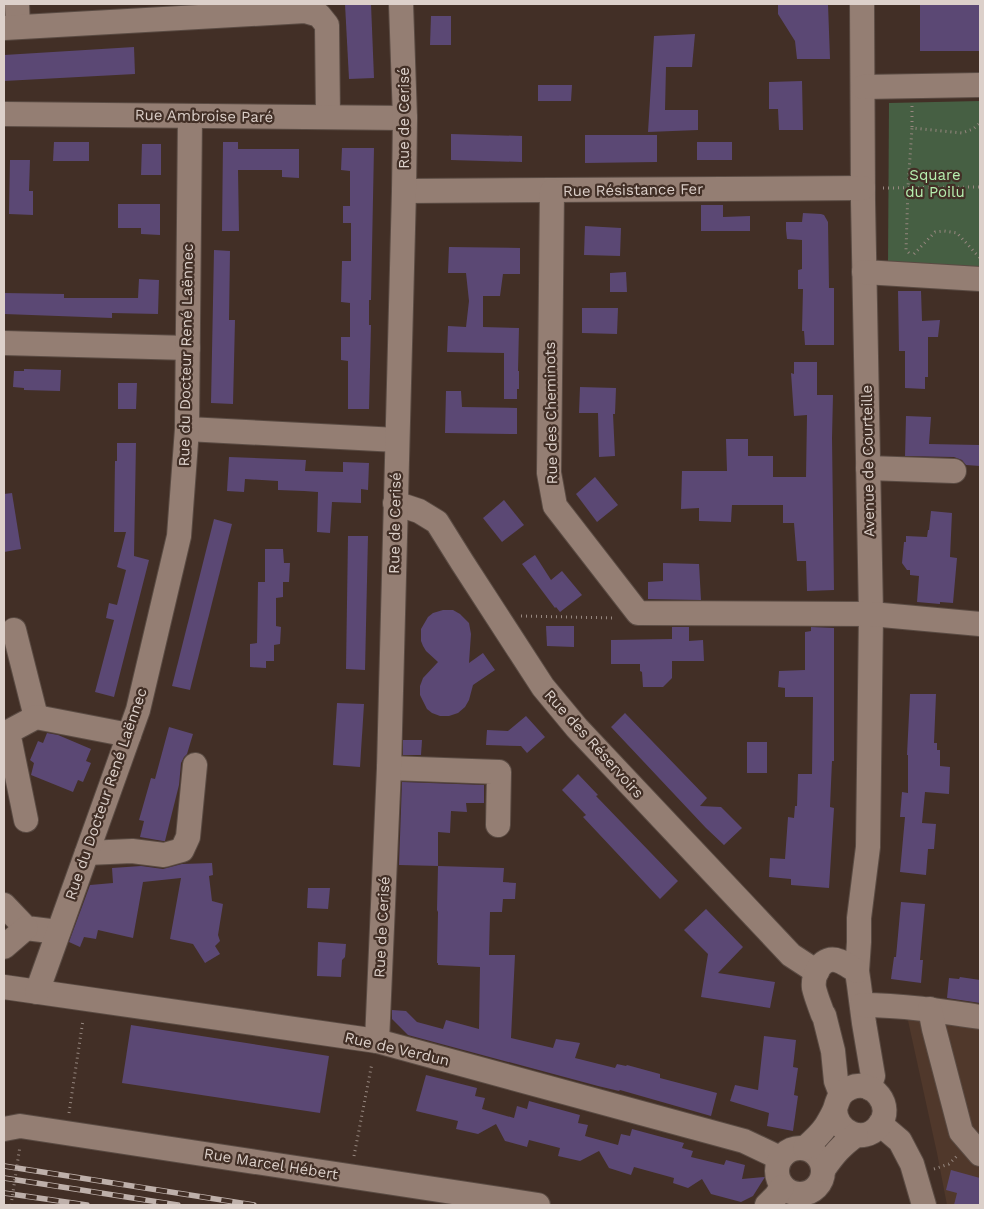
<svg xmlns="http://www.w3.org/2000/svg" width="984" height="1209" viewBox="0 0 984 1209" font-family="'Work Sans',sans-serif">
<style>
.built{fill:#50382b}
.green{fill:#465f43}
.building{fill:#5b4874}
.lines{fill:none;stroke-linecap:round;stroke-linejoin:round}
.minor-casing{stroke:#5a4b43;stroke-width:26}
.path{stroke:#96877f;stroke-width:3;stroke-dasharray:1 4;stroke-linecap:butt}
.minor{stroke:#947e73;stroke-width:24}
.rail-casing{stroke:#beb0aa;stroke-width:5.5}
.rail{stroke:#422f26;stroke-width:4;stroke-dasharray:11;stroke-linecap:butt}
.path-bridge{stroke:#96877f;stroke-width:3;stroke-dasharray:1 4;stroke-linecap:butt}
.labels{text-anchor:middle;stroke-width:4.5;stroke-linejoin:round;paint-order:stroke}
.street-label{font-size:15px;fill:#dcd0ca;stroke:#422f26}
.park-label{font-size:15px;fill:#b6efaf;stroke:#422f26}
</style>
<rect width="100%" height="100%" fill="#422f26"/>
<polygon class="built" points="907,1016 980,1025 980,1205 947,1205 937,1153"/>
<polygon class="green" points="980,101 980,273 888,264 889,103"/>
<g class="building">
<polygon points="345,4 371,4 374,78 349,79"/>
<polygon points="778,4 828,4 830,59 797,59 795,41 778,14"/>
<rect x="920" y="5" width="60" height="46"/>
<polygon points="431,16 451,16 451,45 430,45"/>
<polygon points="695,34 692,67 666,67 665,110 698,110 698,130 648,132 654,36"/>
<polygon points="134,47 135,74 4,81 4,55"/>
<polygon points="802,81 803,130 779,130 778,109 769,109 769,82"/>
<polygon points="538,85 572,85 571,101 538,101"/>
<polygon points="451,134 522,136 522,162 451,160"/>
<polygon points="585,135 657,135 657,162 585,163"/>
<polygon points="54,142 89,142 89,161 53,161"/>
<polygon points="223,142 238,142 238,149 299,149 299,178 282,177 282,170 238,170 239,231 222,231"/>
<rect x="697" y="142" width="35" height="18"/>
<polygon points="142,144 161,144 161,175 141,175"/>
<polygon points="342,148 374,148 371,300 369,300 369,325 371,325 369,409 348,409 348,361 341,360 341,337 350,337 350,303 341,302 342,261 351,261 351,223 343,223 343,206 350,206 350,171 341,170"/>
<polygon points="10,160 30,160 29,191 33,191 33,215 9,214"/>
<polygon points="118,204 160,204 160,235 141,234 141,228 118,228"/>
<polygon points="701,205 723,205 723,217 750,216 750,231 701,231"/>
<polygon points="803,213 821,214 824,215 828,222 829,288 834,288 834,345 805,345 804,331 802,331 803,289 798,289 798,270 802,269 802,240 787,239 786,230 786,222 802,222"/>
<polygon points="585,226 621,228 620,256 584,255"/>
<polygon points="449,247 520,248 520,274 503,274 500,296 483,296 483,327 519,328 518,371 519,371 519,389 517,389 517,399 504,399 504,353 447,352 448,326 466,327 469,301 466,273 448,273"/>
<polygon points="214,250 230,251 229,320 235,320 233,404 211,403"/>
<polygon points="626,272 627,292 610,292 610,273"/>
<polygon points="139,279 159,280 158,314 112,313 112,318 4,314 4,293 64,294 64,298 138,298"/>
<polygon points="898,291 921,291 922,321 940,320 938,337 928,337 928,377 925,377 925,389 905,388 905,351 899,351"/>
<polygon points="582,308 618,308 617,334 582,333"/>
<polygon points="794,362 817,362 817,395 833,395 832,438 834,590 807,591 806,561 797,561 794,523 783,523 783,505 732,505 731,522 699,521 699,508 681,509 682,471 727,471 726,439 748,439 748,456 773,456 773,477 806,477 807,415 794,416 791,373 794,374"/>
<polygon points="24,369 61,370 60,391 24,390 24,388 13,387 14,371 24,371"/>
<polygon points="118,383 137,383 136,409 118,409"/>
<polygon points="580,387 616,388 615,414 613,414 615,456 599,457 598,413 579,413"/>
<polygon points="446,391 461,391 462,407 517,408 517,434 445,433"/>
<polygon points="906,416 931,417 929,444 980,445 980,466 966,465 962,460 954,457 905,456"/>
<polygon points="117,443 136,443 134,556 149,560 114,697 95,692 114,620 106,618 109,603 117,605 126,570 117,567 126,532 114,532 115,461 117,461"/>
<polygon points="229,457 306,460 305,471 343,472 343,462 369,463 368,490 361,489 361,503 332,502 330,533 317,532 318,492 304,491 278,490 278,481 245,479 244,492 227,491"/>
<polygon points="595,477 618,505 597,522 576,494"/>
<polygon points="12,493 21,549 4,552 4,494"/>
<polygon points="504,500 524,525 502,542 483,518"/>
<polygon points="931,511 952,513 950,557 957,558 953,603 940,602 940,604 917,602 919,576 910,575 910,570 907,570 902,563 904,542 906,542 906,536 927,537 928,530 929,530"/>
<polygon points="214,519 232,524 190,690 172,686"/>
<polygon points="348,536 368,536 365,670 346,669"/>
<polygon points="265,549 283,549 284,563 290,563 289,582 283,582 283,597 276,598 276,626 281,627 280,644 274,645 274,661 266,661 266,668 250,667 250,644 257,643 258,582 265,582"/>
<polygon points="535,555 551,580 562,571 582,595 560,612 556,607 555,608 522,564"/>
<polygon points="663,563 699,564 701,600 648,599 648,582 663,581"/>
<polygon points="443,610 453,610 460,614 469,623 471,634 469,663 483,653 495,670 473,685 469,700 465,707 458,713 449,716 440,716 432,713 427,709 420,695 420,686 423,678 438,662 426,651 423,646 421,641 421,629 428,617 433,613"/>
<polygon points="546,626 574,626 574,647 547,646"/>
<polygon points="672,627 689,627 689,641 703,640 704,661 672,661 672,678 663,687 643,687 642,672 640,671 640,664 611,664 611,640 672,639"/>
<polygon points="811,627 834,628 834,761 832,761 830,807 834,808 829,888 791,885 791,879 769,877 770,858 785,859 788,817 794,818 795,806 797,806 798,774 812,774 813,697 785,697 785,688 778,687 779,671 805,670 805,632 811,631"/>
<polygon points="910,694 936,694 934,743 937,743 937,750 940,750 940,766 950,767 949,794 925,792 922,823 936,824 934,849 928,849 926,875 900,872 905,817 900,817 902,792 908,793 908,755 907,755"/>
<polygon points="337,703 364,704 360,767 333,765"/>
<polygon points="625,713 707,798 700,806 721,807 742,828 724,845 706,828 611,727"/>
<polygon points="526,716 545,737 527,753 521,746 486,745 487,730 508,731"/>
<polygon points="169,727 193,734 187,754 184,757 181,763 179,785 165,841 163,841 140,837 144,821 139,820 151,778 155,779"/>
<polygon points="47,733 58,735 91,749 86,761 91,763 83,782 78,780 73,792 31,775 34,763 30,760 38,741 43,743"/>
<polygon points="403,740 422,740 421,755 403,755"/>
<rect x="747" y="742" width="20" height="31"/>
<polygon points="578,774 598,795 596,796 678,881 660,899 583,817 586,815 562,790"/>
<polygon points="402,782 484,785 484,803 466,803 467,812 451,811 450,833 438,832 438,866 399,865"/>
<polygon points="212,863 213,875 209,876 212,901 223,904 218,935 220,941 215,946 220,954 205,963 193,944 170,939 181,878 143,882 133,938 98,930 96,939 84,937 80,947 69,942 90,885 113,883 112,868 141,866 163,869 182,864"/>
<polygon points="438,866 504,868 503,882 516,883 515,899 503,899 502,912 490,912 489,955 515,955 511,1038 553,1048 556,1039 580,1043 575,1058 615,1068 617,1064 626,1066 627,1065 660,1074 660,1078 717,1093 711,1116 620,1090 619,1091 598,1086 408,1035 392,1019 392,1010 406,1011 417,1022 443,1029 446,1020 479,1029 480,967 438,965 438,963 437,963 438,912 437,910"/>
<polygon points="308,888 330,888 328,909 307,908"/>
<polygon points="901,902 925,904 920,960 923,960 921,983 891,979 894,957 896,957"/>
<polygon points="706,909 743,947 718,973 775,982 770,1008 701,997 708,954 684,930"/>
<polygon points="318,942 346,944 345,957 342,960 341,977 317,976"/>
<polygon points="960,977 980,980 980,1003 947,998 949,978 959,979"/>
<polygon points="131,1025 329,1056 320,1113 122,1083"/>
<polygon points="764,1036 796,1040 793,1067 798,1068 794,1095 798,1096 793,1131 767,1126 769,1113 730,1101 735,1085 758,1090"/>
<polygon points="426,1075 477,1088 475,1096 485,1098 482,1109 514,1118 517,1106 527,1109 529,1101 580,1115 578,1123 588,1125 585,1136 618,1145 621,1134 630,1136 632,1129 684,1143 682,1148 693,1151 691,1157 724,1165 726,1160 745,1165 742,1179 765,1177 753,1196 741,1202 711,1194 702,1179 688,1188 673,1183 674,1178 634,1167 631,1175 609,1168 599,1151 580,1161 558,1156 560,1148 529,1140 527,1147 505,1141 496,1124 478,1134 456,1129 458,1121 416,1111"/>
<polygon points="951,1170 980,1178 980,1205 954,1205 957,1193 946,1190"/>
</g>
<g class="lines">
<defs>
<g id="minor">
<polyline points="17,4 18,26"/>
<polyline points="862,4 863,201 871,614 868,847 859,918 859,942 857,971 859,985 864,1023 873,1076 869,1088"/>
<polyline points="4,28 305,11 319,15 327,25 328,117"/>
<polyline points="863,87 980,85"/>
<polyline points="4,114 405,118"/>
<polyline points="404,191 863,188"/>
<polyline points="552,191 549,473 555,506 638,613 871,614 980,624"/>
<polyline points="864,272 980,279"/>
<polyline points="4,343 188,348"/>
<polyline points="187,429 397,440"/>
<polyline points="868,468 954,471"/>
<polyline points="395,503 419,511 437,522 462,562 543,687 577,728 791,955 817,972"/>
<polyline points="14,630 36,717"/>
<polyline points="389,768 499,772 498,825"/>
<polyline points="26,820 8,732 36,717 129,735"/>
<polyline points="87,853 132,851 164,855 182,850 188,837 195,765"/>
<polyline points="4,905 26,928 58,932"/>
<polyline points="4,947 26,928"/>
<polyline points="4,987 377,1041 744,1141 780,1158"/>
<polyline points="37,992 138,710 179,536 187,429 190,116"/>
<path d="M862,1005c40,0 79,6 118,12"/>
<polyline points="930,1009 934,1029 961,1132 980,1154"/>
<polyline points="377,1041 389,768 404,191 405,118 401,4"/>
<path d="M841,1094l-5,-13 -3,-30 -9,-36h-1c-3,-9 -7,-18 -9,-27 -2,-14 9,-34 25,-27 6,2 12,7 18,10"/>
<polyline points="880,1124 900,1141 912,1164 924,1205"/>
<polyline points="4,1129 20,1126 538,1205"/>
<circle cx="800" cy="1171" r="23"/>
<path d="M805,1148c8,-7 15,-13 21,-22 3,-5 7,-12 9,-17 3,-10 5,-17 15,-21 23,-10 45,18 29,38 -16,19 -43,6 -44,-17"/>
<path d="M823,1170c11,-16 18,-24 33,-35"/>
<polyline points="767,1205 776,1196 782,1187"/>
</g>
</defs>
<use href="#minor" class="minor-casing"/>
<g class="path">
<polyline points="912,106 912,128"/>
<polyline points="883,188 980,187"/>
<polyline points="909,253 906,250 908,187 912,128 962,133 973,129 980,123"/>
<polyline points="914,254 935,232 944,231 957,233 980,258"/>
<polyline points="521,616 615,618"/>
<polyline points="69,1113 83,1020"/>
<polyline points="354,1156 372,1063"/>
<polyline points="934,1169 949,1164 957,1156"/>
</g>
<use href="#minor" class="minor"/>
<defs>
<g id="rail">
<polyline points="4,1166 254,1205"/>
<polyline points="4,1178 178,1205"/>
<polyline points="4,1193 87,1205"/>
</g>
</defs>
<use href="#rail" class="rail-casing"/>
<use href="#rail" class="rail"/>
<polyline class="path-bridge" points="11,1205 20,1146"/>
</g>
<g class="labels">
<g class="street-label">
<text transform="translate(204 116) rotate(1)" y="5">Rue Ambroise Paré</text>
<text transform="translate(404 118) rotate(-90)" y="5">Rue de Cerisé</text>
<text transform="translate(633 190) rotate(-1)" y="5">Rue Résistance Fer</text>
<text transform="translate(186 355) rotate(-89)" y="5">Rue du Docteur René Laënnec</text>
<text transform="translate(551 413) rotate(-91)" y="5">Rue des Cheminots</text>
<text transform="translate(868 461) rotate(-91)" y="5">Avenue de Courteille</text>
<text transform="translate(395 523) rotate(-89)" y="5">Rue de Cerisé</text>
<text transform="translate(594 744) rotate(48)" y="5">Rue des Réservoirs</text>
<text transform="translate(106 794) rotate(-71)" y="5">Rue du Docteur René Laënnec</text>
<text transform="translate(382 927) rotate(-87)" y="5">Rue de Cerisé</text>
<text transform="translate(397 1049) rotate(13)" y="5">Rue de Verdun</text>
<text transform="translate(271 1164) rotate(9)" y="5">Rue Marcel Hébert</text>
</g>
<g class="park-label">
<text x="935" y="180">Square<tspan x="935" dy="17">du Poilu</tspan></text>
</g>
</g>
<rect width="984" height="1209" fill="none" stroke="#dcd0ca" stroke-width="10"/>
</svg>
